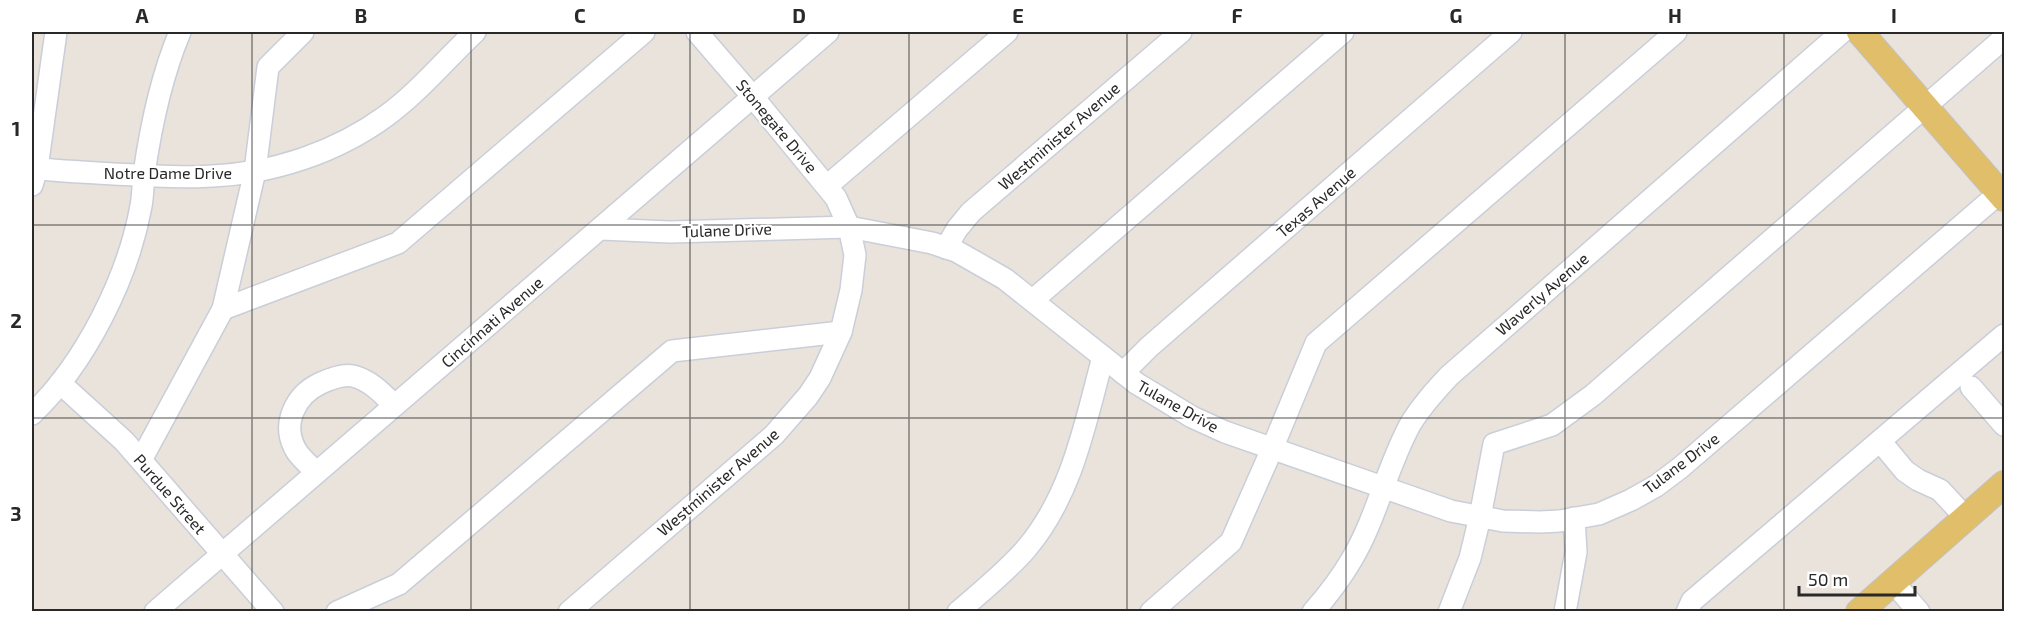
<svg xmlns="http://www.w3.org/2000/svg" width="2036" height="643" viewBox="0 0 2036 643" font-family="'Exo 2',sans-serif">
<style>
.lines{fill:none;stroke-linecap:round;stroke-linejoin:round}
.minor-casing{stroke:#caced9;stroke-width:24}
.major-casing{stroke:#c3c3c3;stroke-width:28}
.minor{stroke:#fff;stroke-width:21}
.major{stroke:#e0be6a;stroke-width:26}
.grid{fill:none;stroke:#292929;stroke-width:1.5;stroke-opacity:0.55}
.labels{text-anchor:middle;stroke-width:4.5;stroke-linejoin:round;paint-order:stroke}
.street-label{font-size:16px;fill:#292929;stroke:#fff}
.neatline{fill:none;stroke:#292929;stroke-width:2}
.grid-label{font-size:20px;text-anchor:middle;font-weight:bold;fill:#292929}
</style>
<rect width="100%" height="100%" fill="#e9e3dc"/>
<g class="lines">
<defs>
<g id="minor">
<path d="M32,168c34,4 69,5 104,7 25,1 51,3 77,1 61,-3 124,-24 173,-60 33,-24 60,-57 89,-84"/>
<polyline points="32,185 37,168 56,32"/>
<polyline points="827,186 1007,32"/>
<polyline points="601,229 670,232 849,227 932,243 956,251 1005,279 1136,383 1192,417 1225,432 1451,511 1503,521 1540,522 1560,521 1599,514 1631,500 1656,486 1680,468 2004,189"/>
<polyline points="946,248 957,229 971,212 1181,32"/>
<polyline points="1033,300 1343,32"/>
<polyline points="223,309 398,243 644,32"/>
<polyline points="1123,373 1149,347 1511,32"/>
<polyline points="60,383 124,441 273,612"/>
<polyline points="1971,387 2004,425"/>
<path d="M32,414c53,-50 96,-136 109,-208 2,-11 2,-22 3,-32 7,-49 17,-97 36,-142"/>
<polyline points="1880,441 1905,471 1918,480 1940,490 1966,518"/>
<polyline points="141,460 223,309 255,171 268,67 303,32"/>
<path d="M316,472c-6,-6 -14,-13 -19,-20 -17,-27 -2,-57 24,-69 9,-4 23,-9 32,-7 17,4 30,18 41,29"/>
<polyline points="1893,582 1919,612"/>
<polyline points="155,612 828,32"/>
<polyline points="337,612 399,584 672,351 841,332"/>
<polyline points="569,612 774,435 808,396 820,378 841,332 851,290 855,255 849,227 836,198 753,97 697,32"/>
<path d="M958,612c24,-21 48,-40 68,-63 46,-54 59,-125 77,-192"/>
<polyline points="1151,612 1231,542 1272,449 1316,343 1676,32"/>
<path d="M1313,612c15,-17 28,-34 39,-53 25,-42 35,-93 59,-136 11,-18 24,-32 38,-47l393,-344"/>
<polyline points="1449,612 1470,558 1480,517 1494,444 1552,425 1593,395 2004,38"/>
<polyline points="1565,612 1576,552 1574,518"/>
<polyline points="1687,612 1692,601 2004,335"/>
</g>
<g id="major">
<polyline points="1860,32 2004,198"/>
<polyline points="1859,612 2004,484"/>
</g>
</defs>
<use href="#minor" class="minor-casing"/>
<use href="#major" class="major-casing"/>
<use href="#minor" class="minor"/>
<use href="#major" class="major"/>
</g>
<path class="grid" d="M252,32v580M471,32v580M690,32v580M909,32v580M1127,32v580M1346,32v580M1565,32v580M1784,32v580M32,225h1972M32,418h1972"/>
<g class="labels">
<g class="street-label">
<text transform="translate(777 126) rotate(50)" y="6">Stonegate Drive</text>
<text transform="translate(1059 136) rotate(-41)" y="6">Westminister Avenue</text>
<text x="168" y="179">Notre Dame Drive</text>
<text transform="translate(1316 202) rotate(-41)" y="6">Texas Avenue</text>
<text transform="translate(727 230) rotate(-2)" y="6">Tulane Drive</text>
<text transform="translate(1542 294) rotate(-41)" y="6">Waverly Avenue</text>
<text transform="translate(492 322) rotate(-41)" y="6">Cincinnati Avenue</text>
<text transform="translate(1178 406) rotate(29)" y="6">Tulane Drive</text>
<text transform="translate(1681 463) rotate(-37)" y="6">Tulane Drive</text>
<text transform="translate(718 482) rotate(-41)" y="6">Westminister Avenue</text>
<text transform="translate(170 494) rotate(49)" y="6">Purdue Street</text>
</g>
</g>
<rect width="2036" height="643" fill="none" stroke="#ffffff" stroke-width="66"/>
<path d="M1799 586v9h116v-9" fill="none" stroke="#292929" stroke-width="3"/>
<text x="1808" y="586" font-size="18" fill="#292929" stroke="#ffffff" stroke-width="4.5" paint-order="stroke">50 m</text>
<rect x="33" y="33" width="1970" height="577" class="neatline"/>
<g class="grid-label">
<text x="142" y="23">A</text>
<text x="361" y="23">B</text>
<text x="580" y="23">C</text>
<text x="799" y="23">D</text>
<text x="1018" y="23">E</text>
<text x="1237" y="23">F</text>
<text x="1456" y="23">G</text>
<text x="1675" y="23">H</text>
<text x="1894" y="23">I</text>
<text x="16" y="136">1</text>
<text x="16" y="328">2</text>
<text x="16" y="521">3</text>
</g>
</svg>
